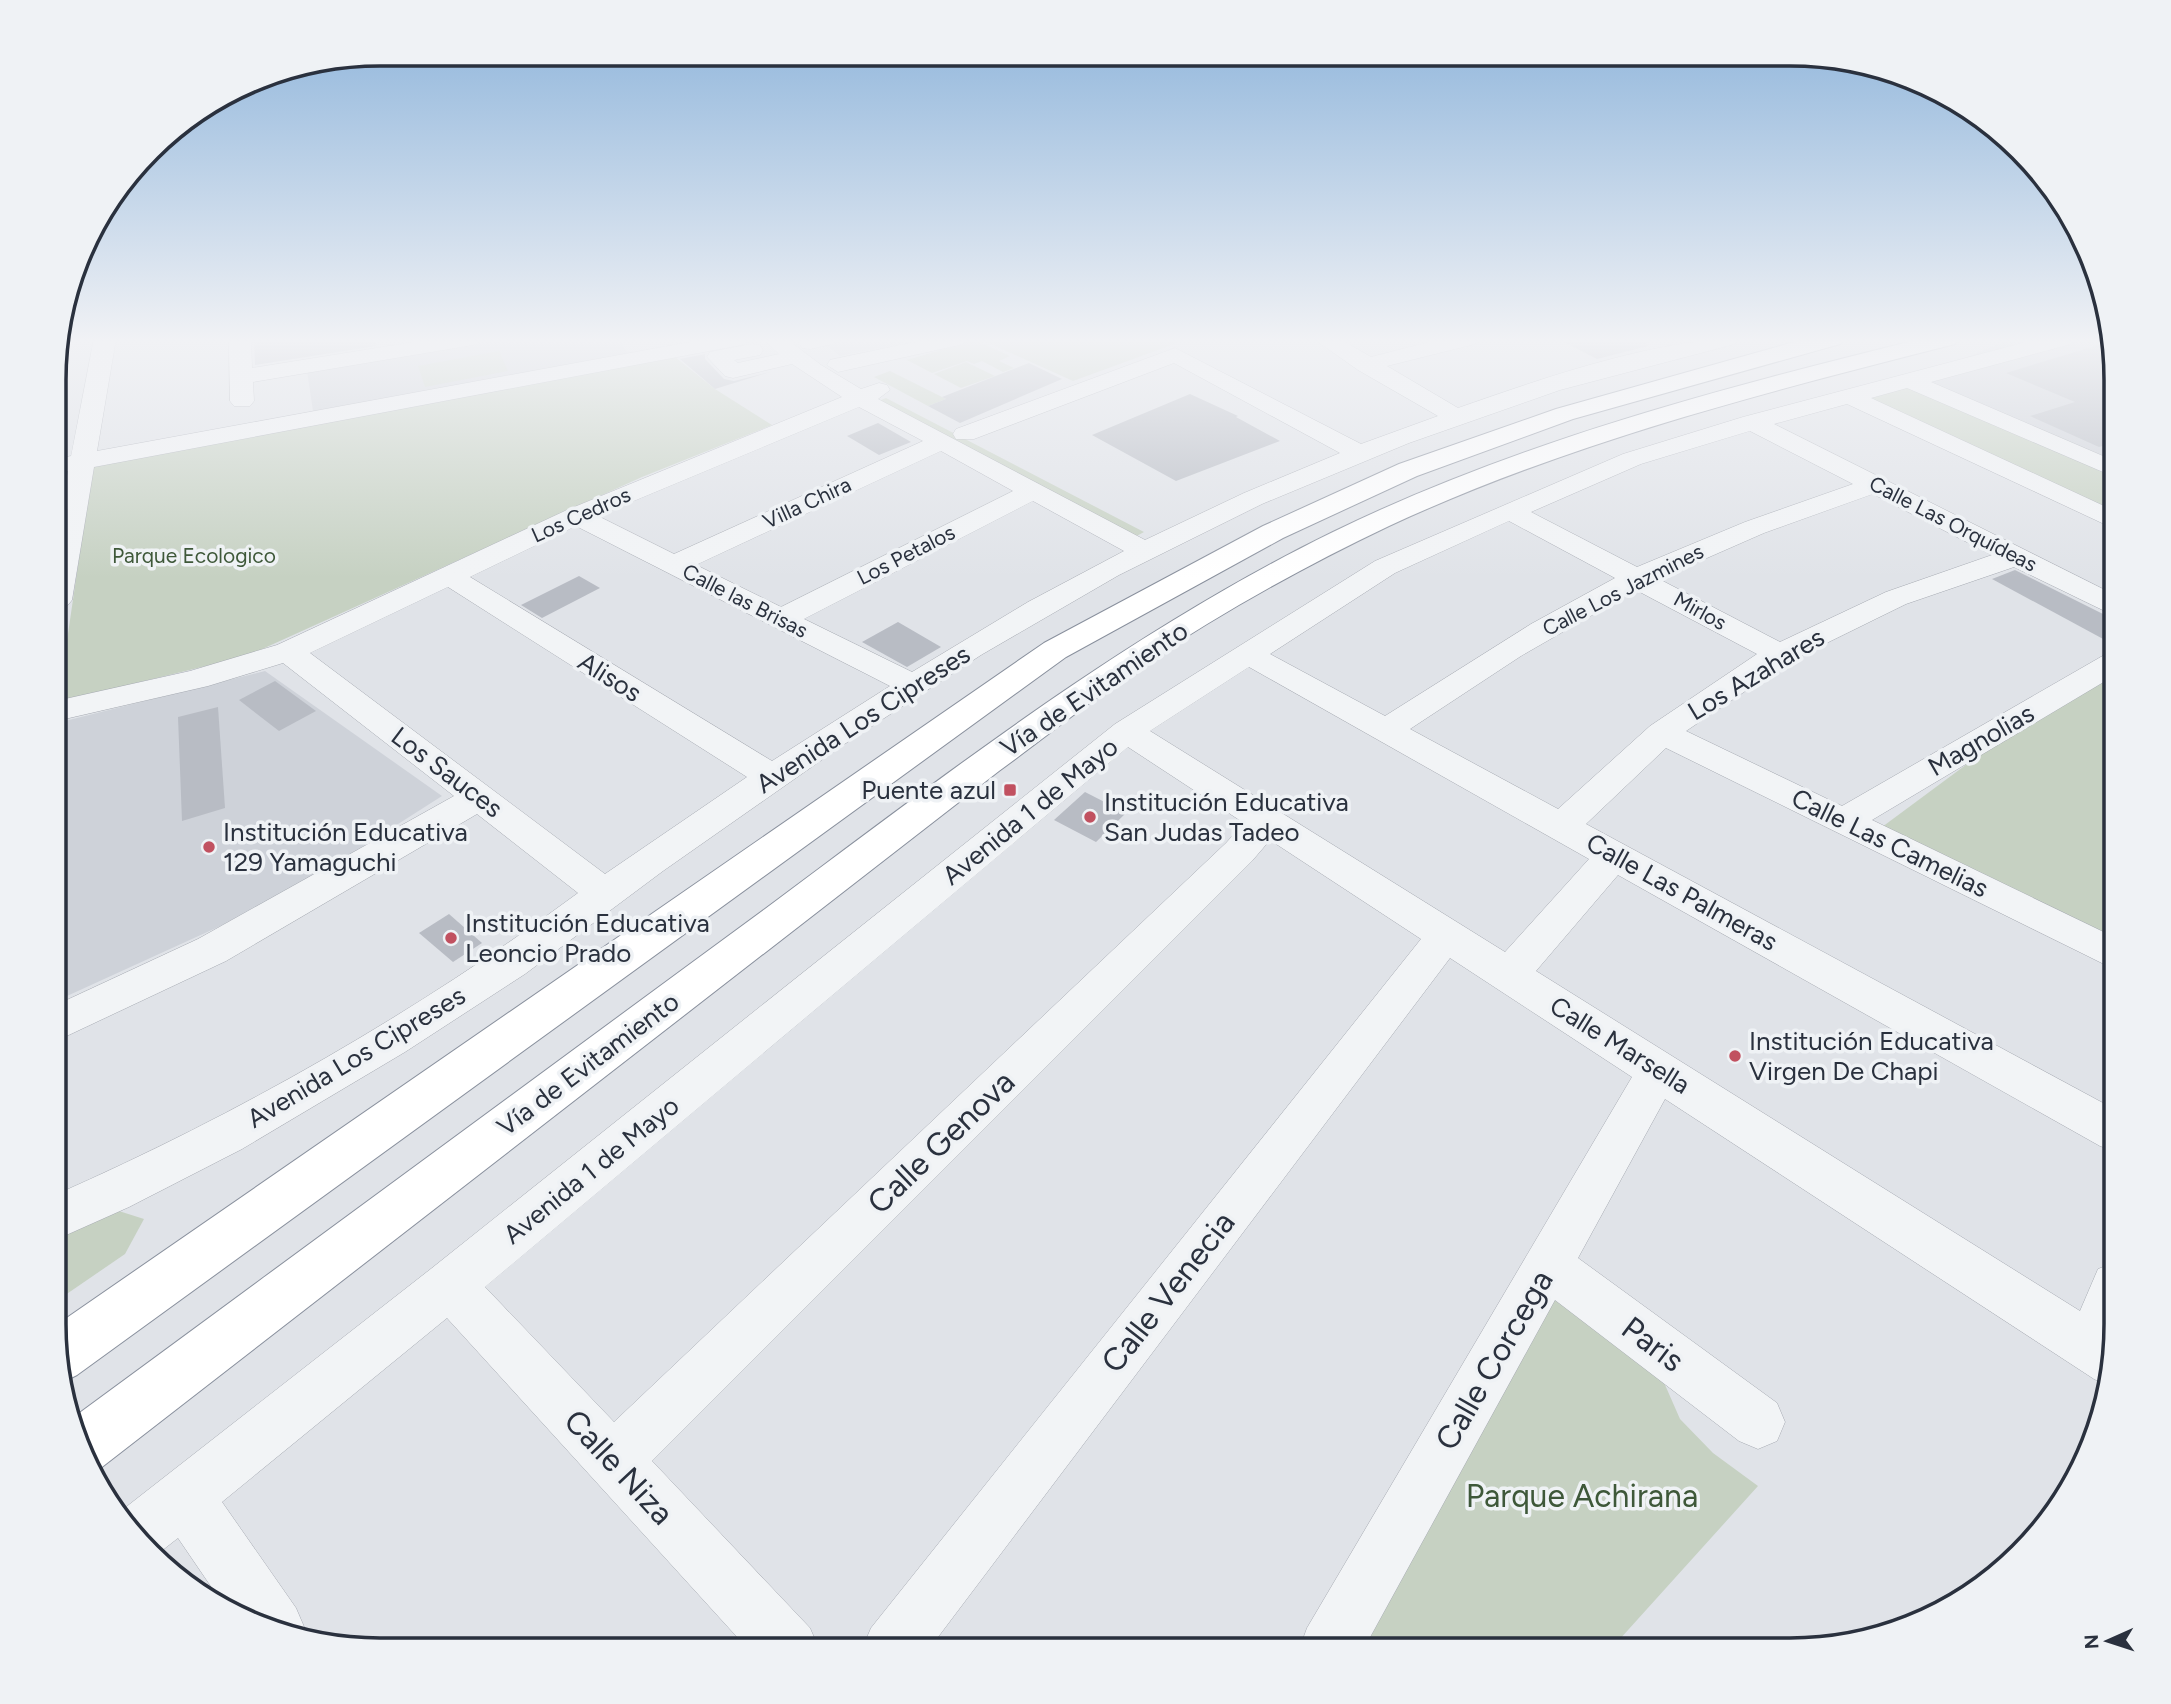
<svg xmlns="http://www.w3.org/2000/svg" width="2171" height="1704" viewBox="0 0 2171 1704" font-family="Figtree,sans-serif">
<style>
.built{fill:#ced2d9}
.green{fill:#c6d1c2}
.building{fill:#b8bcc4}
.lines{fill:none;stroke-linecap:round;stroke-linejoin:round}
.minor-casing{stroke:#a6aab2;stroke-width:1}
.highway-casing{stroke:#89909d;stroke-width:2}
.minor{fill:#f2f4f6;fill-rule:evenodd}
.highway{fill:#fff;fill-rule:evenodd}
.poi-dot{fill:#c15160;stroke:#eff2f5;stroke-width:2.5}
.labels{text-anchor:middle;stroke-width:7;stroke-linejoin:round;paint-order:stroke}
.far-street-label{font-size:21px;fill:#2a313e;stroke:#eff2f5}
.far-park-label{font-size:21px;fill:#3e5839;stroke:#eff2f5}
.street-label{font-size:26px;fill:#2a313e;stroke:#eff2f5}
.poi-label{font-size:26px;fill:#2a313e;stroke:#eff2f5;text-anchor:start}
.near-street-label{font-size:32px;fill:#2a313e;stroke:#eff2f5}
.near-park-label{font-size:32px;fill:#3e5839;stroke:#eff2f5}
.rim{fill:none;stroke:#2a313e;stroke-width:3.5}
</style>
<rect width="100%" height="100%" fill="#e0e3e8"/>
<g class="built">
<polygon points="500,339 619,339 629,356 313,411 307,371"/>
<polygon points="820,339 923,339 840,356"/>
<polygon points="2011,339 2107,339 2117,380 2117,470 1912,380"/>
<polygon points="265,671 442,796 282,898 56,1001 56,791 65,721"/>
</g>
<g class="green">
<polygon points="980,339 1188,339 1073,381"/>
<polygon points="975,340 1010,356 999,361 1014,368 1003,372 982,361 974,364 967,361 932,373 907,360"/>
<polygon points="499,351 508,371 425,387 418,366"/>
<polygon points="675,357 715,389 772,425 642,477 247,656 58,702 93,463"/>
<polygon points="966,362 995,376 961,388 934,374"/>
<polygon points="890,371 946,399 928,406 874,377"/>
<polygon points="1909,385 2117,477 2117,519 1860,398"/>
<polygon points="886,398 1144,532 1133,538 876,402"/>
<polygon points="2117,673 2116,946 1878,830 2017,727"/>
<polygon points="100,1205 144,1219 125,1254 55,1302 55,1227"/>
<polygon points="1552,1288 1655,1362 1680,1419 1713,1453 1758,1486 1610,1650 1363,1650"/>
</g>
<g class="building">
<polygon points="254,339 375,339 376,346 255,365"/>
<polygon points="1558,339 1647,339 1648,346 1597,359"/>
<polygon points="2108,342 2117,380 2117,442 2099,447 2030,416 2075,402 2006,373"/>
<polygon points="705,354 705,359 724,379 734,381 770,372 715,389 680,359"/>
<polygon points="1029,363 1062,379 960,423 928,406 946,399 942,397"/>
<polygon points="1190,394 1238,416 1236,417 1280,441 1176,481 1092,435"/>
<polygon points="878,423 885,427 911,442 879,455 847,436"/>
<polygon points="2015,570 2117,621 2117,635 2105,640 1992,579"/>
<polygon points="579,576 600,588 542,618 521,605"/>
<polygon points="898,622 941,647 907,667 862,642"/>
<polygon points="275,681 316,711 279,731 239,700"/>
<polygon points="218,707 225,808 182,821 178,717"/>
<polygon points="1085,792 1126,813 1096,842 1054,820"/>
<polygon points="449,914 482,943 453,962 419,933"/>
</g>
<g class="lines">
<defs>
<g id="minor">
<polygon points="94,339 116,339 97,451 706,339 752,339 741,345 94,467 72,600 67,606 57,609 57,528 68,471 57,473 57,459 71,456"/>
<polygon points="229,339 251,339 252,368 433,339 484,339 473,345 253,382 254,401 250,406 234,406 230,401"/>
<path d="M763,339h24l34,26 40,24 18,-6 8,2 3,5 -12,9 267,141 99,-47 96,-40 -166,-90 -200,76h-18l-3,-5 3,-5 219,-81 186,96 77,-28 -80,-46 -44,-31h26l31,18 70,-18h37l-3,5 -88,22 71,42c80,-28 196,-69 280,-69l-3,5 -175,46 -151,53 -147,61 -143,71 -138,80 -138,90 -180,126 -138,103 -120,78 -163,97 -113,58 -74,33v-45c184,-81 362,-183 523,-302l-101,-79 -251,147 -170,80v-36l142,-66 256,-143 -171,-133 -75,23 -152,35v-20l134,-30 87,-26 290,-135 275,-113 -50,-33 -59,14 -8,-2 -18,-19 3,-5 42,-8 8,1 3,5 -3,5 -26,5 4,3 41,-9zM859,407l64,34 -249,113 -76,-38zM941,451l72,40 -232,116 -85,-42zM1033,501l91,50 -96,51 -116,70 -108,-53zM576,526l314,160 -118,75 -302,-184zM448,587l299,190 -142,97 -295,-221z"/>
<polygon points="802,339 836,339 833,344 810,349 802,348 799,343"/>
<polygon points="929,339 970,339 959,345 838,372 827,365 830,360"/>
<path d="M2038,339h36l-3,5 -140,38 186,80v16l-210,-90 -36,10 246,114v18l-270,-126 -73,20 343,172v21l-103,-50 -108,37 -116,57 -104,70 156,75 264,-152 11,-2v22l-245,146 244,118v32l-450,-222 -80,76 530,286v42l-16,-6 -482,-271 -82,96 544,340 18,-42 18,-7v83l-9,40 -13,-6 -429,-280 -87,159 199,145 8,19 -8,19 -19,8 -19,-8 -184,-141 -192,350h-64l8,-22 325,-551 -182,-119 -521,691h-67l9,-21 550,-689 -151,-99 -18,21 -600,600 158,167 9,21h-71l-301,-331 -225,184 74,106 9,21 -3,7 -46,-11 -33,-21 -45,-66 -23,18 -34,-45 311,-243 683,-544 260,-163 248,-107 120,-37zM1750,431l103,53 -108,38 -108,45 -106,-55 110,-48zM1873,494l119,61 -106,37 -106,50 -121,-63 105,-46zM1509,521l106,57 -84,46 -146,92 -115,-62 125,-81zM1636,590l121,64 -107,72 -92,83 -148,-80 111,-73zM1249,667l340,192 -84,93 -355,-221zM1128,747l116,76 -18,20 -612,579 -129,-135z"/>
</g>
<g id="highway">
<polygon points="1805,339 1843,339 1840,344 1573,419 1417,476 1283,538 1066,657 77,1375 65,1381 55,1345 55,1326 1044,643 1263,526 1399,464 1556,409"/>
<path d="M1920,339h38l-3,5c-192,49 -385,98 -566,182 -84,40 -167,86 -245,138 -50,34 -97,72 -145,107l-897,696 -11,5 -3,-4 -14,-51c230,-169 461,-339 691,-508 183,-136 363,-277 568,-377 186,-91 387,-143 587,-193z"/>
</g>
</defs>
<use href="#minor" class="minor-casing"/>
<use href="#highway" class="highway-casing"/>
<use href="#minor" class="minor"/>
<use href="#highway" class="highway"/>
</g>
<linearGradient id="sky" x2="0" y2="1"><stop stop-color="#8ab2da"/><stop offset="0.59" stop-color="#f1f2f5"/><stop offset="1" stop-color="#f1f2f5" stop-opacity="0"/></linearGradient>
<rect width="2171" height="578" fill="url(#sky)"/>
<g class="poi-dot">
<rect x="1003" y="783" width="14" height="14" rx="3.5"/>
<circle cx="1090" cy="817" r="7"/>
<circle cx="209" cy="847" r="7"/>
<circle cx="451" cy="938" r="7"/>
<circle cx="1735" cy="1056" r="7"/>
</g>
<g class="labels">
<g class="far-street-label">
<text transform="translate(807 503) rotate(-25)" y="7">Villa Chira</text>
<text transform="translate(581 515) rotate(-24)" y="7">Los Cedros</text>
<text transform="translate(1953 524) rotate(27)" y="7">Calle Las Orquídeas</text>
<text transform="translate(906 555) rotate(-27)" y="7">Los Petalos</text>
<text transform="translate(1623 590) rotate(-27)" y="7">Calle Los Jazmines</text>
<text transform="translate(745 601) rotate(27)" y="7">Calle las Brisas</text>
<text transform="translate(1700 611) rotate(29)" y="7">Mirlos</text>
</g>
<g class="far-park-label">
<text x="194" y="563">Parque Ecologico</text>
</g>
<g class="street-label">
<text transform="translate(1756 674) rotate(-31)" y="9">Los Azahares</text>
<text transform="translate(610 677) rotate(32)" y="9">Alisos</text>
<text transform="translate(1094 689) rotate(-34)" y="9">Vía de Evitamiento</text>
<text transform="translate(863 719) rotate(-33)" y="9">Avenida Los Cipreses</text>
<text transform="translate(1981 740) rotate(-30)" y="9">Magnolias</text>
<text transform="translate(447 772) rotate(37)" y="9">Los Sauces</text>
<text transform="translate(1030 811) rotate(-39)" y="9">Avenida 1 de Mayo</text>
<text transform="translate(1890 843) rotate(26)" y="9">Calle Las Camelias</text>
<text transform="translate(1682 892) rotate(29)" y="9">Calle Las Palmeras</text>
<text transform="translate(1620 1045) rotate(32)" y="9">Calle Marsella</text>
<text transform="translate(356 1057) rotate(-31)" y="9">Avenida Los Cipreses</text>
<text transform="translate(588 1064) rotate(-37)" y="9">Vía de Evitamiento</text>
<text transform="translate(591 1170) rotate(-39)" y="9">Avenida 1 de Mayo</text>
</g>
<g class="poi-label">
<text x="996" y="799" text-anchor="end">Puente azul</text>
<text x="1104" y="811">Institución Educativa<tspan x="1104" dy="30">San Judas Tadeo</tspan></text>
<text x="223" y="841">Institución Educativa<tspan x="223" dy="30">129 Yamaguchi</tspan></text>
<text x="465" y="932">Institución Educativa<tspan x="465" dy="30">Leoncio Prado</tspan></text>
<text x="1749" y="1050">Institución Educativa<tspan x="1749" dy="30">Virgen De Chapi</tspan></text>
</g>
<g class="near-street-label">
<text transform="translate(941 1142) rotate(-44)" y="11">Calle Genova</text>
<text transform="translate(1168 1292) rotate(-52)" y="11">Calle Venecia</text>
<text transform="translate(1653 1344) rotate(37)" y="11">Paris</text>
<text transform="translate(1494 1360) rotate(-60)" y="11">Calle Corcega</text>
<text transform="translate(619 1467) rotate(47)" y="11">Calle Niza</text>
</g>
<g class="near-park-label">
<text x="1582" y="1507">Parque Achirana</text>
</g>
</g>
<path d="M0 0H2171V1704H0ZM380 66H1790A314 314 0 0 1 2104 380V1324A314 314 0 0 1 1790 1638H380A314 314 0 0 1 66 1324V380A314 314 0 0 1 380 66Z" fill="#eff2f5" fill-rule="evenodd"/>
<path class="rim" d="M380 66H1790A314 314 0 0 1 2104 380V1324A314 314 0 0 1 1790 1638H380A314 314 0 0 1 66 1324V380A314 314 0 0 1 380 66Z"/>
<g transform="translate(2108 1641) rotate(267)" stroke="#eff2f5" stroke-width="5" paint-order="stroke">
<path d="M0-5L12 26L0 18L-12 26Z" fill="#2a313e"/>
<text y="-10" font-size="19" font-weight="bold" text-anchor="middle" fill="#2a313e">N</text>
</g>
</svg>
